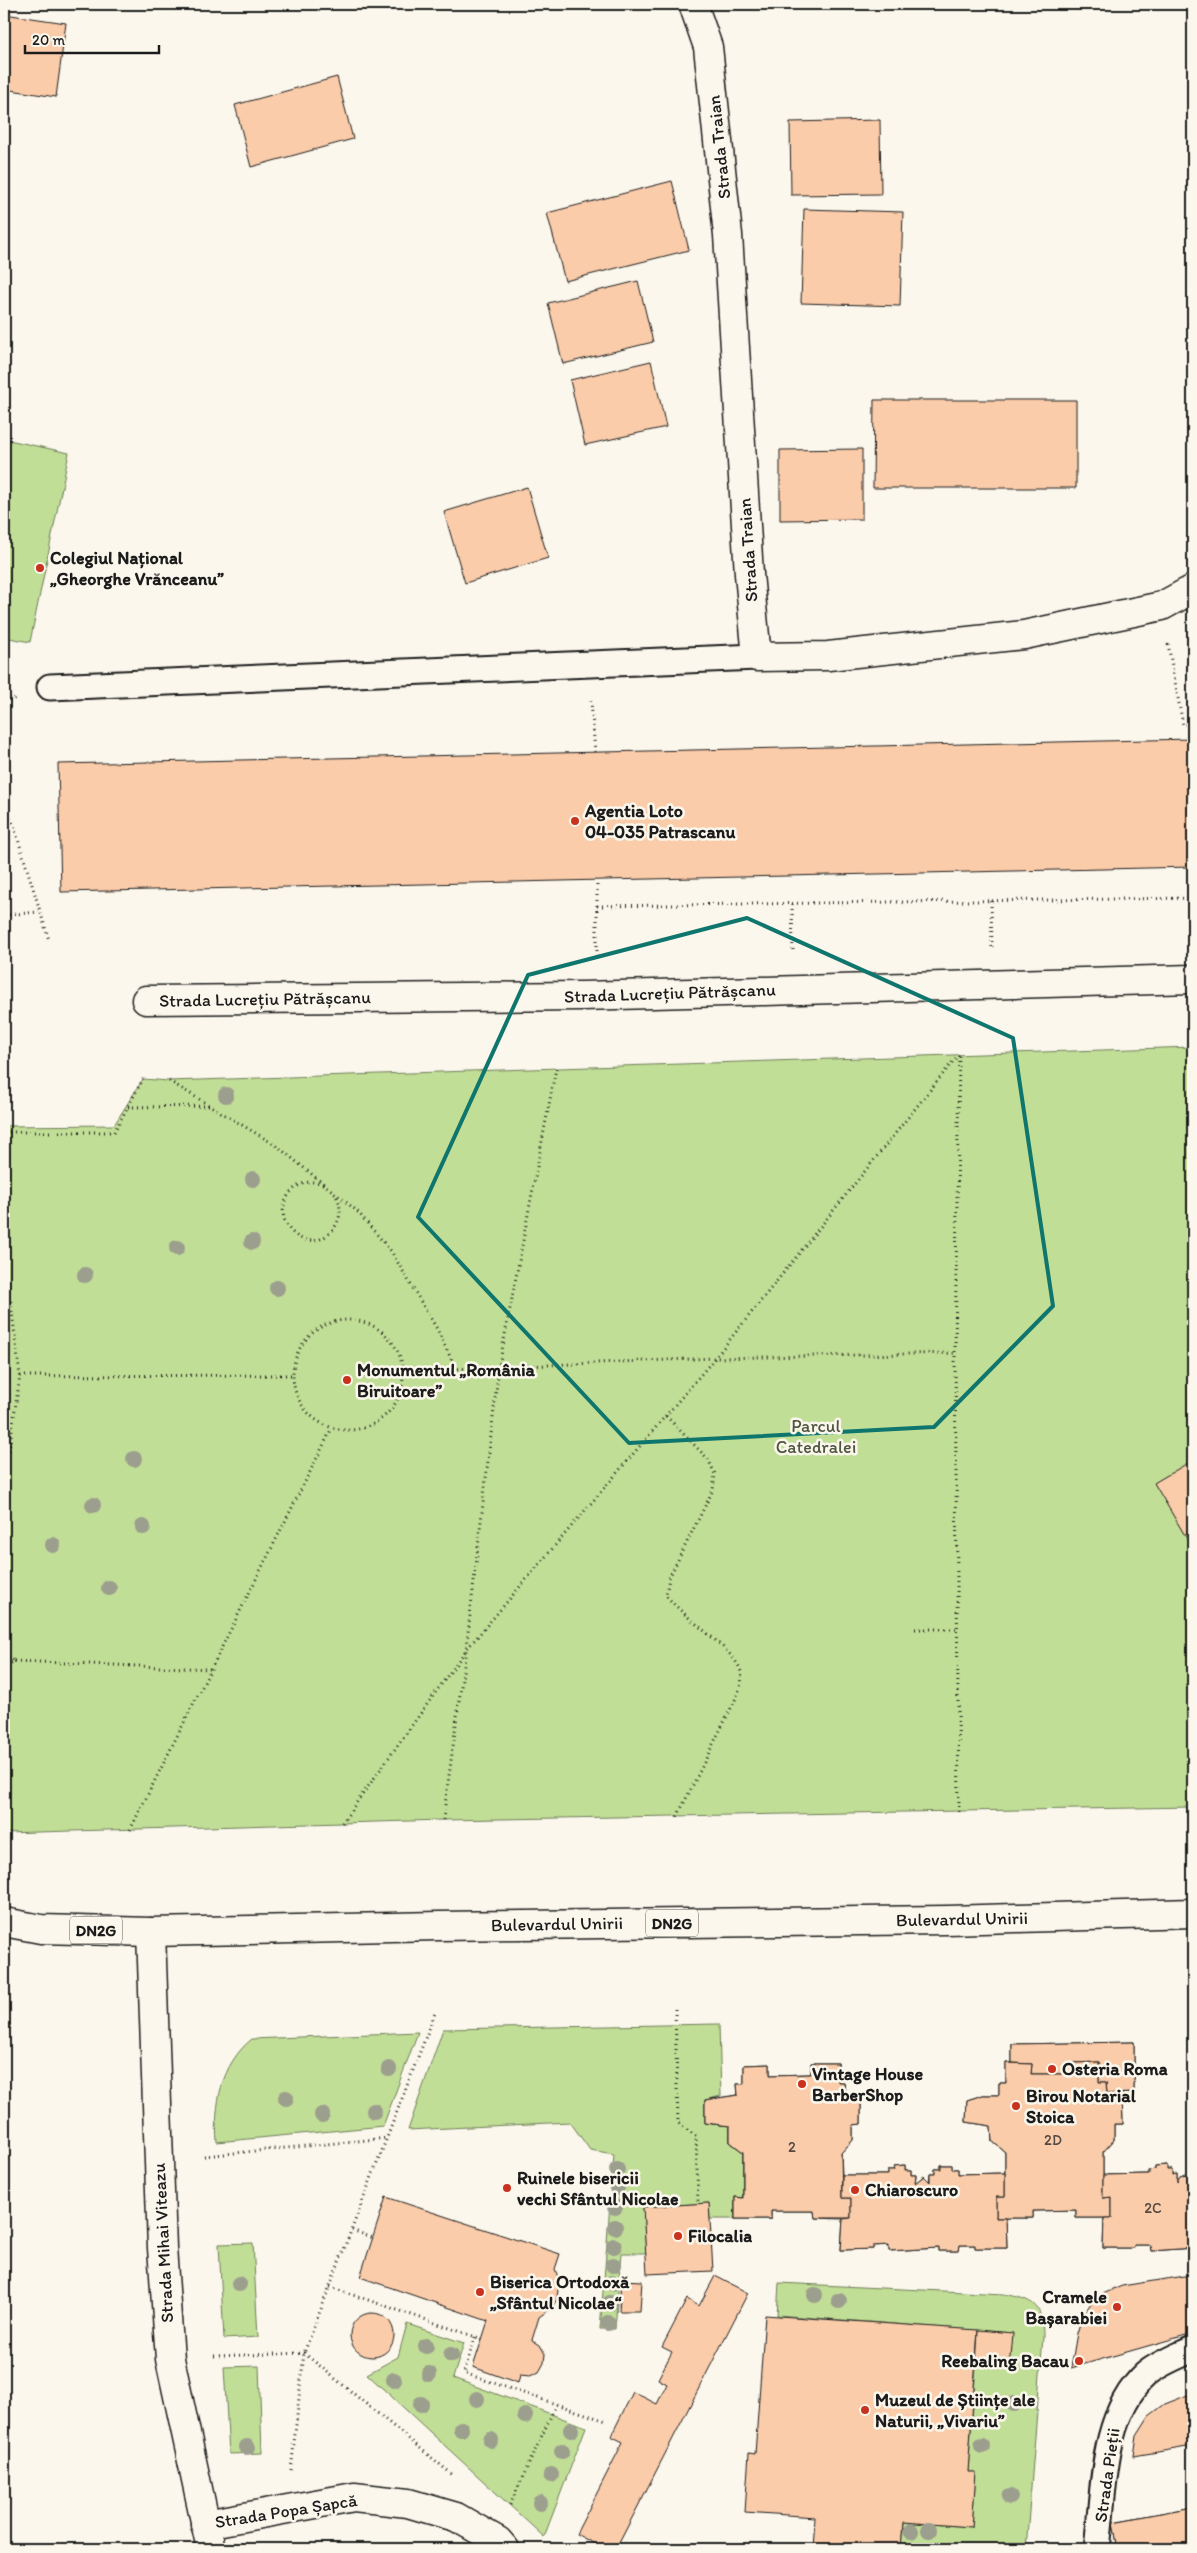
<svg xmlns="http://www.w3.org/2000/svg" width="1197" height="2553" viewBox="0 0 1197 2553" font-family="Itim,sans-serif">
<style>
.green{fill:#c1de96;stroke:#6e7d59}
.building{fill:#fbccaa;stroke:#1c1c1c}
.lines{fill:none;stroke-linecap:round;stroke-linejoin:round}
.lane-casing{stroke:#1c1c1c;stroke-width:29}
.street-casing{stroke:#1c1c1c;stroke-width:31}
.secondary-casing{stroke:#1c1c1c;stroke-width:31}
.primary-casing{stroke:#1c1c1c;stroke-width:31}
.path{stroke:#1c1c1c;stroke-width:3;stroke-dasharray:1 4;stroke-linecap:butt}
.lane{stroke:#fbf7ec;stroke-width:25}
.street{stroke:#fbf7ec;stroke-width:28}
.secondary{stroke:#fbf7ec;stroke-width:28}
.primary{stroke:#fbf7ec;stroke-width:28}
.tree{fill:#9c9e8e}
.marked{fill:none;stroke:#0f766e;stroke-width:4;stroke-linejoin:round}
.poi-dot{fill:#c8321e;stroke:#fbf7ec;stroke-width:2}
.labels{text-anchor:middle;stroke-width:5;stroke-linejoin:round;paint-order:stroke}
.number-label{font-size:15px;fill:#544840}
.shield{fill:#fbf7ec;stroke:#5f5e5a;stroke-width:1}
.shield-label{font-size:16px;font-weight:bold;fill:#1c1c1c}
.street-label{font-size:18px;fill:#1c1c1c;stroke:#fbf7ec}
.poi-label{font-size:18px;font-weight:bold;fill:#1c1c1c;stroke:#fbf7ec;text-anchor:start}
.park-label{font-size:18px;fill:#4e5641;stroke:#fbf7ec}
</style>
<rect width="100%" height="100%" fill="#fbf7ec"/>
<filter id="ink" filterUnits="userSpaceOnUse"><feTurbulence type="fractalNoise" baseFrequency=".02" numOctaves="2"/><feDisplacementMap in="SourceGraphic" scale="10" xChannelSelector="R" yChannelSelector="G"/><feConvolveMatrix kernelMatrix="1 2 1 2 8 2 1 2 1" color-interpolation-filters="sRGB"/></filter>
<g filter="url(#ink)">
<g class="green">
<polygon points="4,439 69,453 30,642 4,637"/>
<polygon points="1193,1047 1193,1807 443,1820 4,1833 4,1126 114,1125 143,1079 169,1081"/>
<polygon points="719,2024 721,2096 705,2100 706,2123 730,2126 730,2142 743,2152 743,2198 735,2198 735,2219 710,2219 709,2203 643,2207 646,2253 621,2253 615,2329 600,2329 614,2154 590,2150 570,2122 408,2130 443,2029"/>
<path d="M418,2032l-35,94 -166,16c-3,-38 4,-78 35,-103z"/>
<polygon points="253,2243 258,2337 224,2339 219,2244"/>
<path d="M779,2283l225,11c30,6 39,10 39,43l-17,212h-125l2,-27 69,5 4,-55h-8l8,-106 34,3 2,-36 -235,-18z"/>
<polygon points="407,2324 464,2343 453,2378 586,2427 544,2537 367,2374 398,2357"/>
<polygon points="259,2366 262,2453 229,2454 224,2367"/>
</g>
<g class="building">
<polygon points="4,14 66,23 56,97 4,89"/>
<polygon points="337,77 353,139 251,167 235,105"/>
<polygon points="880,120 881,194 791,195 790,122"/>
<polygon points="672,181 689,250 565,281 547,213"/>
<polygon points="804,209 903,212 900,306 801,303"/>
<polygon points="638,281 653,342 563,364 548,303"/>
<polygon points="651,361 666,427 585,445 570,380"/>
<polygon points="874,400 1076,400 1076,488 873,488"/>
<polygon points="862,449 862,519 780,520 780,450"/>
<polygon points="527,487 548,558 465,583 444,512"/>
<polygon points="1193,739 1193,867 61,892 58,764"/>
<polygon points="4,862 10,864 4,891"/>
<polygon points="1193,1460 1193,1549 1154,1483"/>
<polygon points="1134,2042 1134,2093 1122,2094 1123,2124 1114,2124 1114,2140 1103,2152 1103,2175 1149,2174 1149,2170 1155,2169 1155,2166 1167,2165 1167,2170 1172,2170 1172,2175 1177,2174 1177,2182 1180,2177 1186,2175 1192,2182 1193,2173 1193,2248 1151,2251 1150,2245 1134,2245 1134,2248 1103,2248 1104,2218 1076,2218 1076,2210 1033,2211 1033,2218 1006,2218 1007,2248 975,2248 975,2245 960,2245 959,2251 938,2251 938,2248 889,2251 889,2245 873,2246 873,2249 841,2250 843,2219 815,2218 814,2211 771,2211 771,2219 735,2219 735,2197 743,2198 743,2152 730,2142 730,2126 705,2123 705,2100 738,2095 737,2084 744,2084 744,2065 770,2064 770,2075 811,2074 811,2063 838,2063 838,2082 844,2082 845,2094 861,2094 861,2124 853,2125 853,2140 841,2153 842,2175 888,2175 888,2170 894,2170 893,2166 905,2165 905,2170 911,2170 911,2175 916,2175 915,2183 924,2176 929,2183 930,2174 935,2174 935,2169 941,2169 941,2165 952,2165 952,2169 958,2169 958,2174 1005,2173 1005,2152 992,2141 991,2126 966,2122 967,2100 983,2095 999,2095 999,2083 1006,2083 1006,2063 1012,2063 1012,2044"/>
<polygon points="1134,2042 1134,2093 1107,2094 1106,2082 1099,2082 1099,2062 1073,2063 1073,2074 1031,2074 1032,2064 1012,2063 1012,2044"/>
<polygon points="1099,2062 1099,2082 1106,2082 1107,2094 1122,2094 1123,2124 1114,2124 1114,2140 1103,2152 1103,2198 1112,2197 1112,2218 1076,2218 1076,2210 1033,2211 1033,2218 996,2218 996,2197 1005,2197 1005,2152 992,2141 991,2126 966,2122 967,2100 983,2095 999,2095 999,2083 1006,2083 1006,2063 1032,2064 1031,2074 1073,2074 1073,2063"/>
<polygon points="811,2063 838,2063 838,2082 844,2082 845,2094 861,2094 861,2124 853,2125 853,2140 841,2153 842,2198 851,2198 851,2218 815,2218 814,2211 771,2211 771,2219 735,2219 735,2197 743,2198 743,2152 730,2142 730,2126 705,2123 705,2100 738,2095 737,2084 744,2084 744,2065 770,2064 770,2075 811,2074"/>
<polygon points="905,2165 905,2170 911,2170 911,2175 916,2175 915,2183 924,2176 930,2182 930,2174 935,2174 935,2169 941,2169 941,2165 952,2165 952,2169 958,2169 958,2174 1005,2173 1005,2197 996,2197 996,2218 1006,2218 1007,2248 975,2248 975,2245 960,2245 959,2251 938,2251 938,2248 889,2251 889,2245 873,2246 873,2249 841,2250 843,2219 851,2218 851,2198 842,2198 842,2175 888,2175 888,2170 894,2170 893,2166"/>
<polygon points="1167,2165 1167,2170 1172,2170 1172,2175 1177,2174 1177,2182 1180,2177 1186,2175 1192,2182 1193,2173 1193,2248 1151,2251 1150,2245 1134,2245 1134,2248 1103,2248 1104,2218 1112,2218 1112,2197 1103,2198 1103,2175 1149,2174 1149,2170 1155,2169 1155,2166"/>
<polygon points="386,2197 560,2254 555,2269 559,2280 557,2299 552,2308 539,2317 532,2340 540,2345 545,2354 544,2363 539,2372 530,2376 520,2375 518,2383 473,2367 488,2321 360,2277"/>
<polygon points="709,2203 713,2271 647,2274 643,2207"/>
<polygon points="715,2276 748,2293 616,2549 604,2549 576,2534 623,2442 611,2436 633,2392 657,2404 667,2384 658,2379 672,2352 662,2347 687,2299 699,2306"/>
<polygon points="1185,2276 1193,2276 1193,2333 1071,2368 1077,2333 1082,2317 1091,2303 1105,2293 1122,2286"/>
<polygon points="621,2280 642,2281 640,2311 619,2311"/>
<circle cx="372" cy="2335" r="22"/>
<polygon points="765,2315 978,2330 968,2472 976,2472 972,2527 903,2522 901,2549 813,2549 815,2517 745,2512 749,2453 755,2454"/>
<polygon points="978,2330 1013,2333 1010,2369 976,2366"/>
<polygon points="1193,2393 1193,2446 1134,2456 1137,2435 1149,2416 1165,2404"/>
<polygon points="1193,2507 1193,2549 1118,2549 1113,2522"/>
<polygon points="1193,2507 1193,2549 1118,2549 1113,2522"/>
<polygon points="335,2545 429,2547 429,2549 335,2549"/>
</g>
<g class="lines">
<defs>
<g id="lane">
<polyline points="50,687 757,657"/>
<path d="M1097,2549c7,-57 4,-134 49,-175 13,-11 32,-18 47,-25"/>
</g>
<g id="street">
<polyline points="693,4 708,47 728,235 749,574 757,657 828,656 1024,635 1162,606 1193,589"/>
<polyline points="146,1000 582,996 1193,979"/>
<polyline points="205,2524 354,2497 408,2503 456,2517 498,2541 505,2549"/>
</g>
<polyline id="secondary" points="151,1932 162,2248 170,2359 211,2549"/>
<polyline id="primary" points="4,1922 41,1929 151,1932 439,1926 947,1920 1193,1913"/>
</defs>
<use href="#lane" class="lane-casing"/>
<use href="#street" class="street-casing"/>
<use href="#secondary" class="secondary-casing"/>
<use href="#primary" class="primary-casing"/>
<g class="path">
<polyline points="1168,644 1183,725 1193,725"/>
<polyline points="591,701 595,752"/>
<polyline points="4,702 16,698"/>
<polyline points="4,804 14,826 49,940"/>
<polyline points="991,901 992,947"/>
<polyline points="792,904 793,953"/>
<polyline points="597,906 1193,898"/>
<polyline points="4,915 39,912"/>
<polyline points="597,956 597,881"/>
<polyline points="169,1081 277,1146 357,1211 391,1251 437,1329 456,1369"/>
<polyline points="128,1107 212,1106"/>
<polyline points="4,1132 114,1132 143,1079"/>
<path d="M323,1184c-30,-11 -54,27 -30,49 25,23 60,-11 42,-39"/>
<polyline points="4,1277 10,1296 20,1376 9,1450 4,1459"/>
<circle cx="348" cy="1375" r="55"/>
<polyline points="403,1371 715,1358 955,1353"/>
<polyline points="20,1376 293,1375"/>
<path d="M666,1416l42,43 7,15 -2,16 -44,88 -3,17c16,22 70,55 75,77 2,9 -2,18 -5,26l-59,119"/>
<polyline points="915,1629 957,1629"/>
<polyline points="4,1654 14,1661 4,1668"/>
<polyline points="14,1661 211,1669"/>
<polyline points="959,1812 955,1353 959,1055"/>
<polyline points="443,1820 466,1650 499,1366 556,1068"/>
<polyline points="342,1823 466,1650 715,1358 959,1054"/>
<polyline points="130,1830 332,1428"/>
<polyline points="675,2009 678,2123 696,2136 698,2203"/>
<polyline points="204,2156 388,2138"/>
<polyline points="352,2230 373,2238"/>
<polyline points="330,2287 482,2339"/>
<polyline points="475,2337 464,2373 606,2421"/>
<polyline points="214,2356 304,2353 454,2476"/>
<polyline points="291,2470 304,2353 435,2013"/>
<polyline points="510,2505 556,2405"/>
</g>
<use href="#lane" class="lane"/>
<use href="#street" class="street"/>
<use href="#secondary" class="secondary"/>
<use href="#primary" class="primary"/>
</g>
<g class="tree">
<circle cx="226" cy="1095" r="8"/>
<circle cx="253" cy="1179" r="8"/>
<circle cx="252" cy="1242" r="8"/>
<circle cx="177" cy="1248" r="8"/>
<circle cx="85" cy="1275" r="8"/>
<circle cx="277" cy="1288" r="8"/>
<circle cx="134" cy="1459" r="8"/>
<circle cx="93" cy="1505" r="8"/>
<circle cx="143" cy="1527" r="8"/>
<circle cx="53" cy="1545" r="8"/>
<circle cx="109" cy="1588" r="8"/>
<circle cx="389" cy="2069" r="8"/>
<circle cx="286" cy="2098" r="8"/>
<circle cx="374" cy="2111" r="8"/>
<circle cx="322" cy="2115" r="8"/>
<circle cx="617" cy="2170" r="8"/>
<circle cx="617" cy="2188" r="8"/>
<circle cx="615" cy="2207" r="8"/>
<circle cx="615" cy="2227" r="8"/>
<circle cx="614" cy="2246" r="8"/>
<circle cx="613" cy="2265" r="8"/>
<circle cx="612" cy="2283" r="8"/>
<circle cx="239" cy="2284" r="8"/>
<circle cx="815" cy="2295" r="8"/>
<circle cx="839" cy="2301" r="8"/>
<circle cx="610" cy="2303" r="8"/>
<circle cx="608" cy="2323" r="8"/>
<circle cx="426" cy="2346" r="8"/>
<circle cx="451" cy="2355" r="8"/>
<circle cx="429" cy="2374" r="8"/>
<circle cx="394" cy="2380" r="8"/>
<circle cx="477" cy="2399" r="8"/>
<circle cx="421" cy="2404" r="8"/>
<circle cx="1014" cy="2404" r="8"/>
<circle cx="525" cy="2416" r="8"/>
<circle cx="461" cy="2429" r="8"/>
<circle cx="571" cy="2430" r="8"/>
<circle cx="491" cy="2440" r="8"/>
<circle cx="982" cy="2446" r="8"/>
<circle cx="247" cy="2447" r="8"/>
<circle cx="562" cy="2451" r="8"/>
<circle cx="551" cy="2475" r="8"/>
<circle cx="1010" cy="2497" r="8"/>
<circle cx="540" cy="2503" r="8"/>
<circle cx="929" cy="2530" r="8"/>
<circle cx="911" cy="2531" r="8"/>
</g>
</g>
<path class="marked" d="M747,918l266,120 40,268 -119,121 -305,16 -211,-226 110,-242z"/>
<g class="poi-dot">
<circle cx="40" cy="568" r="5"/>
<circle cx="575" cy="821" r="5"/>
<circle cx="347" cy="1380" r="5"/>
<circle cx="1052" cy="2069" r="5"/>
<circle cx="802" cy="2084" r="5"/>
<circle cx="1016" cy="2106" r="5"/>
<circle cx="507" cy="2188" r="5"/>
<circle cx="855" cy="2190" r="5"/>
<circle cx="678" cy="2236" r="5"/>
<circle cx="480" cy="2292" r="5"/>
<circle cx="1117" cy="2307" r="5"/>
<circle cx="1079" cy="2361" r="5"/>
<circle cx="865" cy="2410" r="5"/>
</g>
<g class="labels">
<g class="number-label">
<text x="1053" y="2145">2D</text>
<text x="792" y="2152">2</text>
<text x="1153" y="2213">2C</text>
</g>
<g class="shield">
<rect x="646" y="1909.5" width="52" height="27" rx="4"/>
<rect x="70" y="1916.5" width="52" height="27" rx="4"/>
</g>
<g class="shield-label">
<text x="672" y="1929">DN2G</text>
<text x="96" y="1936">DN2G</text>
</g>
<g class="street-label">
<text transform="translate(719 147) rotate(-96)" y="6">Strada Traian</text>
<text transform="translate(748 550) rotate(-94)" y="6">Strada Traian</text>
<text transform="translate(670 993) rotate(-2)" y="6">Strada Lucrețiu Pătrășcanu</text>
<text transform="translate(265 999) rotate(-1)" y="6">Strada Lucrețiu Pătrășcanu</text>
<text transform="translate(962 1919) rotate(-1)" y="6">Bulevardul Unirii</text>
<text transform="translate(557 1924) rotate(-1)" y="6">Bulevardul Unirii</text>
<text transform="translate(163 2243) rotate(-93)" y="6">Strada Mihai Viteazu</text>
<text transform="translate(1107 2475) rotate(-82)" y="6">Strada Pieții</text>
<text transform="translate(286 2511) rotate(-9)" y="6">Strada Popa Șapcă</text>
</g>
<g class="poi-label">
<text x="50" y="564">Colegiul Național<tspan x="50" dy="21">„Gheorghe Vrănceanu”</tspan></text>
<text x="585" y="817">Agentia Loto<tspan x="585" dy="21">04-035 Patrascanu</tspan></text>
<text x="357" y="1376">Monumentul „România<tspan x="357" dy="21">Biruitoare”</tspan></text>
<text x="1062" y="2075">Osteria Roma</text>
<text x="812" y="2080">Vintage House<tspan x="812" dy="21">BarberShop</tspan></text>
<text x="1026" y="2102">Birou Notarial<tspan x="1026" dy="21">Stoica</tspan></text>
<text x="517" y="2184">Ruinele bisericii<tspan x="517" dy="21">vechi Sfântul Nicolae</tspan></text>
<text x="865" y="2196">Chiaroscuro</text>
<text x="688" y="2242">Filocalia</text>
<text x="490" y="2288">Biserica Ortodoxă<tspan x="490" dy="21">„Sfântul Nicolae“</tspan></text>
<text x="1107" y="2303" text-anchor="end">Cramele<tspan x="1107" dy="21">Bașarabiei</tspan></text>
<text x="1069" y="2367" text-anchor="end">Reebaling Bacau</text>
<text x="875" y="2406">Muzeul de Științe ale<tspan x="875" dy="21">Naturii, „Vivariu”</tspan></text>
</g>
<g class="park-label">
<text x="816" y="1432">Parcul<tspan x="816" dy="21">Catedralei</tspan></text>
</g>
</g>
<rect width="1197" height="2553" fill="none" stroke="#fbf7ec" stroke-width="20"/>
<rect x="10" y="10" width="1177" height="2533" fill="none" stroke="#1c1c1c" stroke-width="2" filter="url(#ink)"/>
<path d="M25 45v8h134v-8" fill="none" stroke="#1c1c1c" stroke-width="2.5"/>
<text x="32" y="45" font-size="15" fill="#1c1c1c" stroke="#fbf7ec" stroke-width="4" paint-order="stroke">20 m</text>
</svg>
